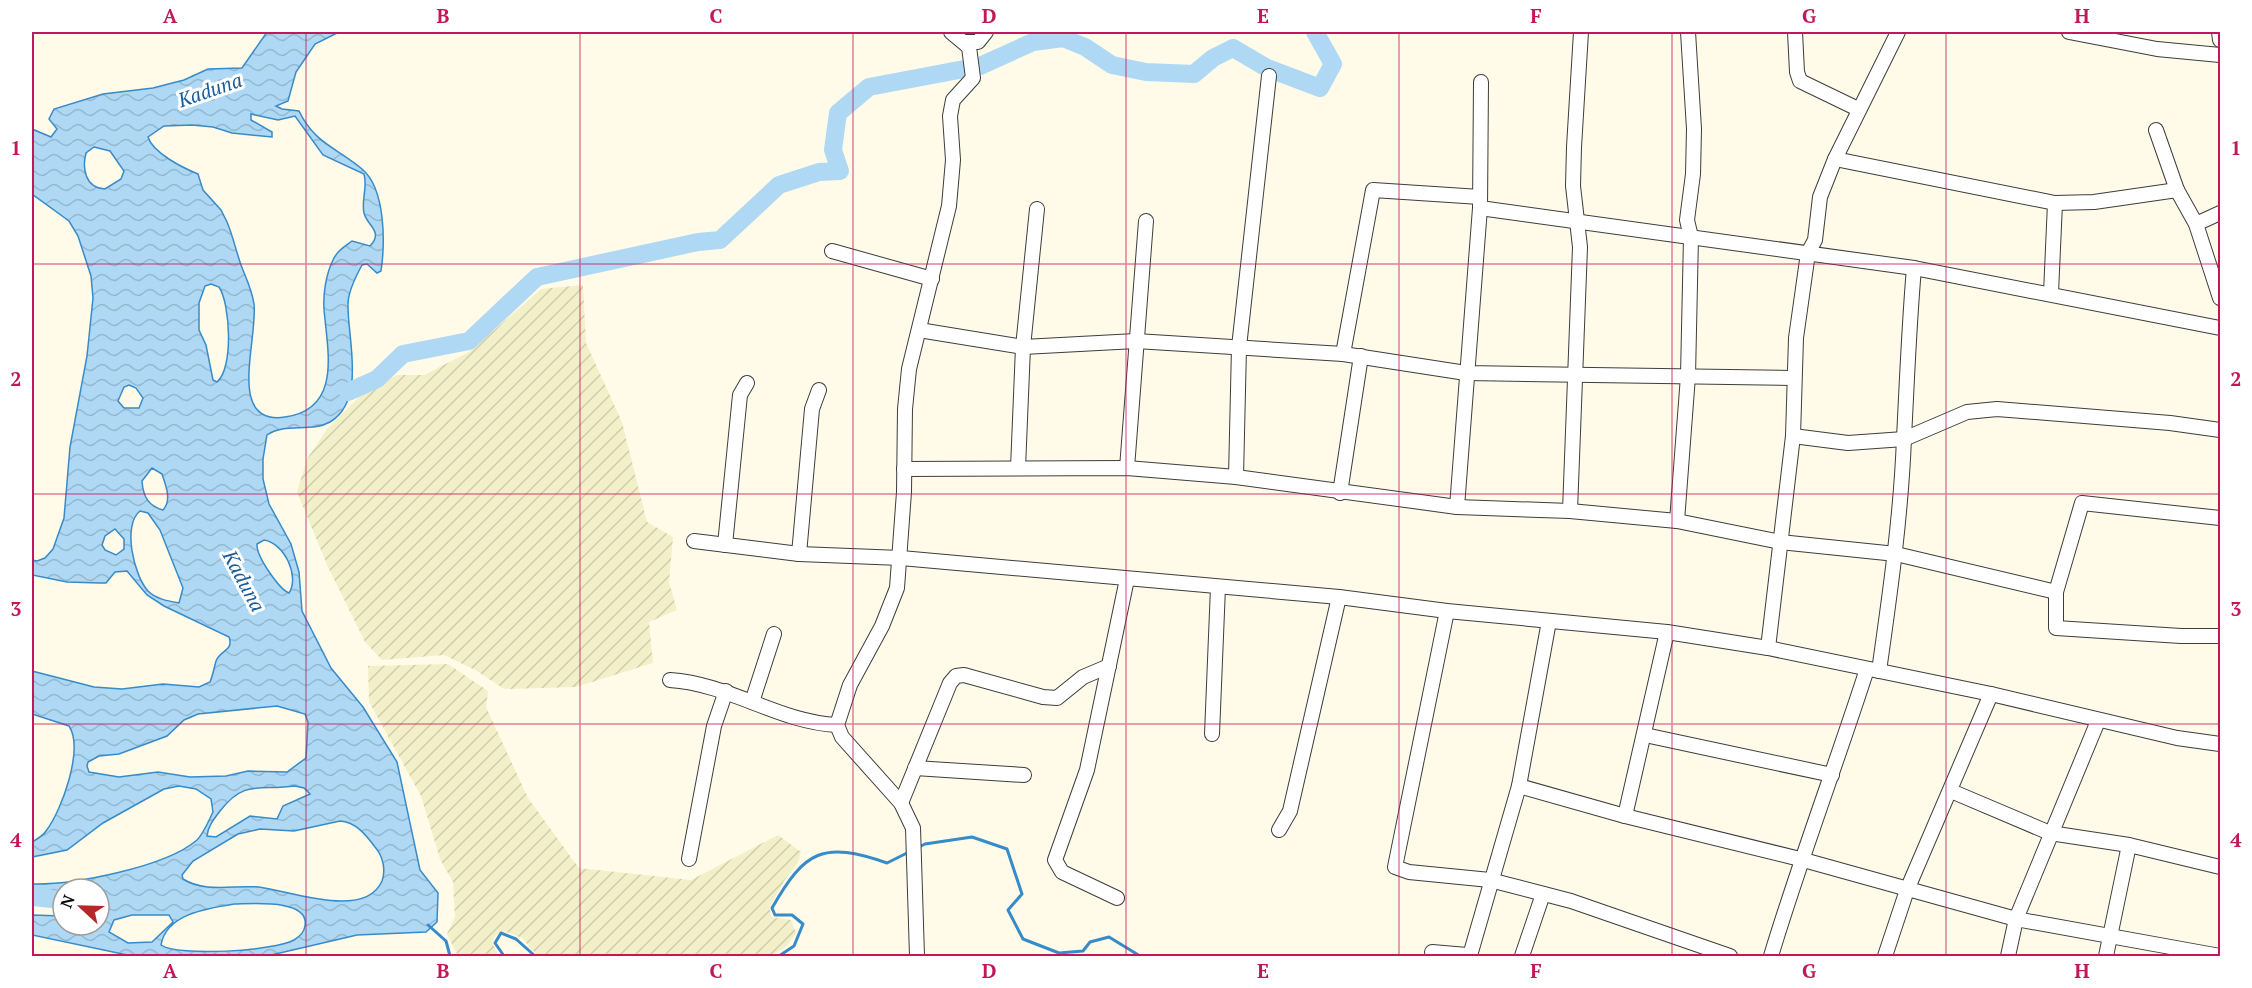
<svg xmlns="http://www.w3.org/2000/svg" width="2252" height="988" viewBox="0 0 2252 988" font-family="'PT Serif',serif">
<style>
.farmland{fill:url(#farmland-furrows)}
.water{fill:url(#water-waves);stroke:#378bc9;stroke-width:1.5;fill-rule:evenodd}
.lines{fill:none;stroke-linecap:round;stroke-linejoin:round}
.stream{stroke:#378bc9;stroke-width:3}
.river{stroke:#aed8f4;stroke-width:18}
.minor-casing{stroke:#3d3d3d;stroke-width:16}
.minor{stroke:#fff;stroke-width:14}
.grid{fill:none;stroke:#c2185b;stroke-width:1.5;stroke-opacity:0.55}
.labels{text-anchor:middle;stroke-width:6;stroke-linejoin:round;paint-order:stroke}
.water-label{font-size:20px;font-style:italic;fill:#185c98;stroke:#fff}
.neatline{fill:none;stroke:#c2185b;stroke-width:2}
.grid-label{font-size:20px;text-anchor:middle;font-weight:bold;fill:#c2185b}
</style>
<defs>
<pattern id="farmland-furrows" width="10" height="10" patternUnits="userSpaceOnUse" patternTransform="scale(1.5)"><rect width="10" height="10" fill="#f3f0c9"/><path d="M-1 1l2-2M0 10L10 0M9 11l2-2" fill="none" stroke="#cfccab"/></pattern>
<pattern id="water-waves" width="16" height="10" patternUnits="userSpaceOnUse" patternTransform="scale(1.5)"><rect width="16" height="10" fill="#aed8f4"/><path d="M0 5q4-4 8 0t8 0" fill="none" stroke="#94b8d0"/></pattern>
</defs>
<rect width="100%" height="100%" fill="#fffbe8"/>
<g class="farmland">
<polygon points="583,285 586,343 622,422 647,522 673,537 669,582 677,610 649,622 653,663 576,687 504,689 477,671 444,655 382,660 365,642 328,567 297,492 307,459 327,429 364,392 397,375 424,375 469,352 541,289"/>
<polygon points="448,664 488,691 486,707 528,798 579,868 691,880 778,835 801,852 798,863 784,881 769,908 772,917 791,920 796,933 787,946 771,956 538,956 522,938 504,931 496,934 492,943 499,956 458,956 447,934 455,917 453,882 440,859 421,796 369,702 368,666"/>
</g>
<path class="water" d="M267,32h72l-24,12 -19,28 -8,29 -12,5 6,3 17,2c16,33 37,36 63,58 24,20 23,75 19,102l-4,2 -10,-9 -5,1c-6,11 -14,27 -14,39 -1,33 19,96 -18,118 -19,11 -45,0 -63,13l-4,24v20l6,25 22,40 8,28 3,39 29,57 32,39 34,55 23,108 18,23 -1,29 -11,10 -69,3 -90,21h-135l-100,-21v-20l31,1v9h36l6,-14 -6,-8v-14h-36v11l-31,-2v-14c41,1 134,-17 165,-44 7,-7 12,-20 16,-28l-2,-13 -15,-10 -17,-3 -15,3 -61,34 -36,27 -35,7v-15c5,-3 11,-6 14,-11 16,-21 38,-82 23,-105l-37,-12v-43l62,16 28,2 41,-5 36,3 11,-5c3,-7 4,-14 6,-21 4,-11 18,-10 13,-24l-65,-31 -17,-11 -20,-24 -12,1 -9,11h-6l-33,-1 -35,-7v-15l5,1 8,-3 8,-9 11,-31 6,-71 17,-91 6,-58 -2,-22 -13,-40 -9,-15 -37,-27v-65l19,8 6,-8 -8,-10 5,-10 49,-15 50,-6 31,-8 24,-11 34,-1zM251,114l27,6 17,-4 28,39 41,19c4,13 -3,26 0,39 3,13 20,18 6,33l-18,-5c-8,6 -15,10 -19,19 -7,14 -10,34 -9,49 3,40 19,100 -39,108 -59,9 -27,-77 -31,-113 -2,-14 -8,-26 -13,-39 -5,-14 -8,-29 -14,-43l-6,-12 -18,-20 -5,-16c-15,-6 -45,-21 -50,-37l16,-11 28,-1 21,2 19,6 40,4v-5l-21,-12zM94,147l16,4 14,20 -3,8 -16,10c-20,-1 -23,-21 -19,-36zM211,284l8,3c11,16 15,81 -2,95l-4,-2 -7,-35 -7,-15v-27l6,-17zM129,385l7,3 7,10 -4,10h-15l-6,-7 6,-14zM152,468l10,6c4,12 10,26 1,36 -15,-4 -20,-14 -21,-29zM140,511l8,2 12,17 23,58 -4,15c-11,-2 -23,-4 -31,-12 -14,-15 -26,-66 -8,-80zM115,529l9,10v10l-8,6 -11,-5 -3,-5 3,-9zM264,540c20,3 36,36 25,53 -10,-4 -33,-37 -32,-49zM277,706l28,8 3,8 -2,36 -19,14 -39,-1 -22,5 -36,1 -32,-5 -39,5 -30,-5 -2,-6 1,-4 11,-6 20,-2 48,-18 17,-16 14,-6zM295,786l9,2 6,6 -27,12 -6,13 -27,-3 -34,21 -9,-1c1,-10 7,-17 13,-25 25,-32 39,-20 75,-25zM340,821c16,1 26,14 35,26 8,9 11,23 7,34 -17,39 -92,10 -123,6 -26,-2 -54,6 -76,-8l-1,-4 11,-14 45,-27 22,-5 34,2zM234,904c16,0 76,-6 71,22 -1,7 -6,11 -11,14 -20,11 -116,17 -133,5 5,-31 47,-37 73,-41zM132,915h37l4,7 -21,20 -24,1 -19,-11 5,-12z"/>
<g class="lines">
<g class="stream">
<polyline points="917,848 925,844 972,837 1007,849 1022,894 1008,910 1023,939 1059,953 1083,951 1090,942 1109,937 1140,956"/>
<polyline points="428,925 446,941 450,956"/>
<polyline points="504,956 495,943 501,933 516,939 535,956"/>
<path d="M779,956l15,-10 9,-22 -11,-9h-17l-3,-7c33,-58 51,-67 115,-45l22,-11"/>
</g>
<g class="river">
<polyline points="348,392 377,379 403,354 469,341 537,277 698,242 720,240 779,185 819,172 840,171 833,150 838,113 869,87 980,66 1033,42 1063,38 1085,47 1112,65 1146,72 1194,74 1213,58 1233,48 1267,68 1320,88 1333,64 1315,32"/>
<polyline points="32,897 63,900"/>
</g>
<defs>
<g id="minor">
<polyline points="1795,32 1797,72 1800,81 1858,109"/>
<polyline points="2069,32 2157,49 2220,55"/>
<polyline points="2219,32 2220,40"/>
<polyline points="964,42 978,42 986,32"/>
<polyline points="2156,130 2177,190 2196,224 2220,298"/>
<polyline points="1835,159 2055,203 2094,202 2177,190"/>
<polyline points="1480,208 1914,268 2220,328"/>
<polyline points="2196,224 2220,213"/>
<polyline points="832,251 932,279"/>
<polyline points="2051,293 2055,203"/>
<polyline points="919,330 1023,347 1136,341 1343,354 1466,373 1793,378"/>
<polyline points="1343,354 1373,190 1480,197"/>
<polyline points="1793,436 1848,443 1904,439 1967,412 1997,409 2170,423 2220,430"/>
<polyline points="1018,468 1023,347 1037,209"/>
<polyline points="1127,468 1146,221"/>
<polyline points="904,469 1127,468 1236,477 1457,507 1570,511 1677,521 1780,542 1896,554 2056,592"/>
<polyline points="1236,477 1239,347 1269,76"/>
<polyline points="1340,493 1361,356"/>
<polyline points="1457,507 1480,208 1481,82"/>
<polyline points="1570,511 1580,247 1573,186 1574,147 1581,32"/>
<polyline points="2220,518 2082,503 2056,592 2056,628 2181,636 2220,636"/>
<polyline points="1677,521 1688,376 1691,237 1687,220 1693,174 1694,129 1688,32"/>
<polyline points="694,541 799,554 901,558 1339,597 1447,611 1667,632 1768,648 1991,694 2177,738 2220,744"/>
<polyline points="725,545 740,395 747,383"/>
<polyline points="799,554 812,409 819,390"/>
<polyline points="1447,611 1395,867 1409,872 1490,880 1571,901 1730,956"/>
<polyline points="1768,648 1793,436 1796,338 1808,253 1815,240 1820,197 1835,159 1898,32"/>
<path d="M1879,671c11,-77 22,-155 25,-233 3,-57 5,-113 10,-170"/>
<path d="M670,680c60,4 108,42 167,45"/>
<polyline points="752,702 774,634"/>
<polyline points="1212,734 1218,587"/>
<polyline points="1645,735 1832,775"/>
<polyline points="915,768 1024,775"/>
<polyline points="1519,786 1625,816 1800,859 2016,919 2220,956"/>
<polyline points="1951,791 2050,833 2129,845 2220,867"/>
<polyline points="901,803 950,683 956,676 964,675 1043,697 1057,698 1083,677 1109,666"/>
<polyline points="1625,816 1667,632"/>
<polyline points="1279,830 1290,811 1339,597"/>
<polyline points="689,859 714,726 726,691"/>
<polyline points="1117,898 1062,872 1055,860 1087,770 1127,579"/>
<polyline points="1432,952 1467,955 1471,952 1519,786 1549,621"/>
<polyline points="917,956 913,828 901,803 842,737 837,725 850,685 882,626 897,588 904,492 905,409 909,369 949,206 953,160 950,116 953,100 973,78 969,47 951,32"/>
<polyline points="1522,956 1543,894"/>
<path d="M1771,956c29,-96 65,-191 96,-287"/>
<polyline points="1885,956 1907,890 1991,694"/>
<polyline points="2008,956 2016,919 2098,721"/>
<polyline points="2106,956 2129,845"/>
</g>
</defs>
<use href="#minor" class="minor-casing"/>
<use href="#minor" class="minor"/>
</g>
<path class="grid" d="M306,32v924M580,32v924M853,32v924M1126,32v924M1399,32v924M1672,32v924M1946,32v924M32,264h2188M32,494h2188M32,724h2188"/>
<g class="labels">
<g class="water-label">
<text transform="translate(210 90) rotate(-19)" y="7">Kaduna</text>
<text transform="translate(244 581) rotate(62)" y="7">Kaduna</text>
</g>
</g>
<rect width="2252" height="988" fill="none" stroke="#ffffff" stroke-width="66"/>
<g transform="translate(81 907) rotate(292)"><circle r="28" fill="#ffffff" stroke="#9d9d9d" stroke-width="1.5"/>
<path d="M0-4.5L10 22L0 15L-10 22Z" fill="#b62729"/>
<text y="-9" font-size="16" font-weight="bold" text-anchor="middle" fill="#0a0a0a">N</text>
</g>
<rect x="33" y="33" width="2186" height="922" class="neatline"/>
<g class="grid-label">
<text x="170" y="23">A</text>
<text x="443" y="23">B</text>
<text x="716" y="23">C</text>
<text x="989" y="23">D</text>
<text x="1263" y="23">E</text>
<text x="1536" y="23">F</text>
<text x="1809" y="23">G</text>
<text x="2082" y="23">H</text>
<text x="16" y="155">1</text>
<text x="2236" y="155">1</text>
<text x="16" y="386">2</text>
<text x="2236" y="386">2</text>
<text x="16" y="616">3</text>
<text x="2236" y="616">3</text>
<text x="16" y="847">4</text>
<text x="2236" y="847">4</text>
<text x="170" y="978">A</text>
<text x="443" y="978">B</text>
<text x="716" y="978">C</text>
<text x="989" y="978">D</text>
<text x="1263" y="978">E</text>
<text x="1536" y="978">F</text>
<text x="1809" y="978">G</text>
<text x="2082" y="978">H</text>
</g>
</svg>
